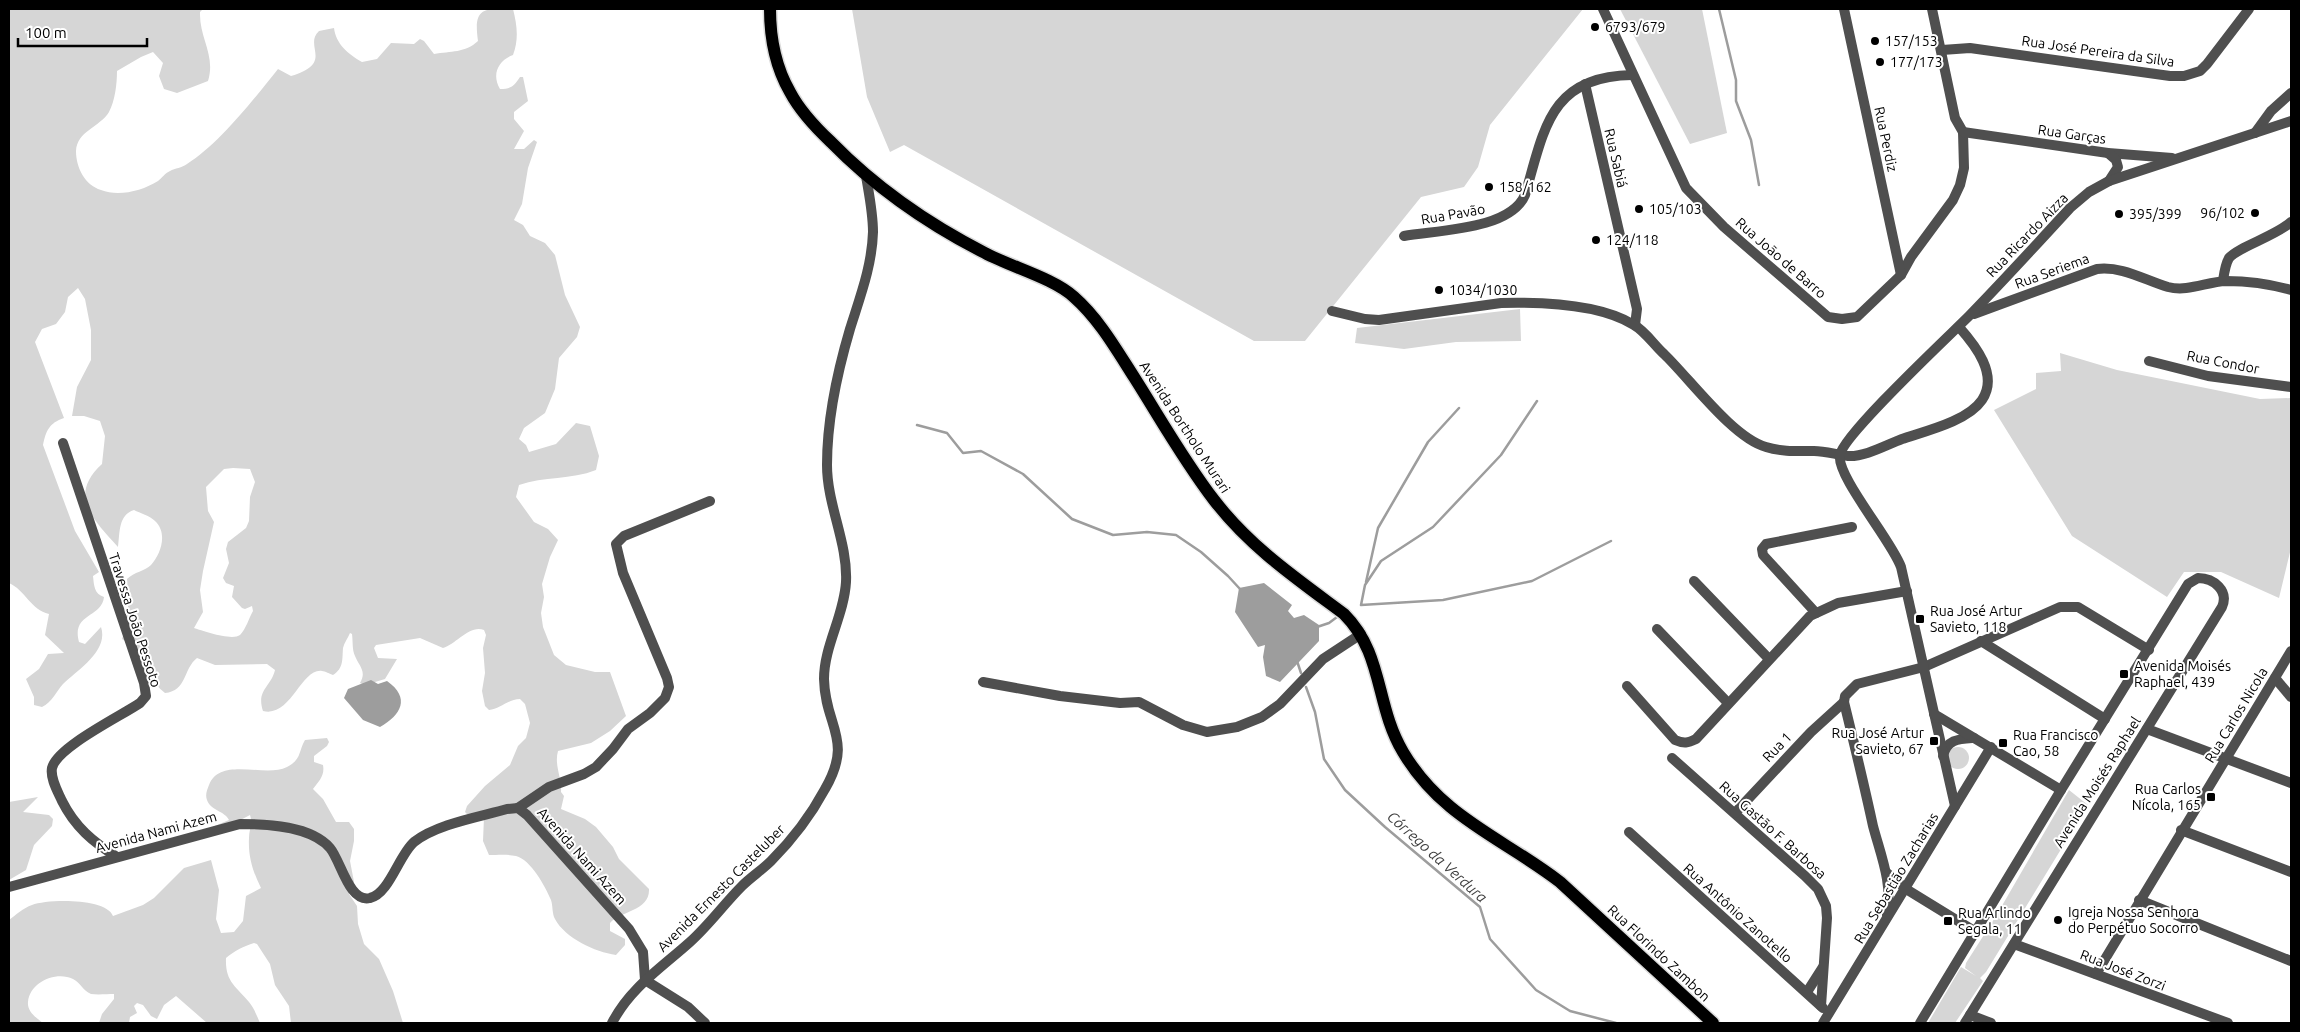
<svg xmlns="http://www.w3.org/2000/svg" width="2300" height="1032" viewBox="0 0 2300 1032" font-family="Ubuntu,sans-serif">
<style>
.green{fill:#d6d6d6;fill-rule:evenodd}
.water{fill:#9d9d9d}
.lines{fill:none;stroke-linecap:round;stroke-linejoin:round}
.stream{stroke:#9d9d9d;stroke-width:2.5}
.major-casing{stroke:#dbdbdb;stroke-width:15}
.minor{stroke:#4f4f4f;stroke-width:10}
.major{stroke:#000;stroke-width:12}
.poi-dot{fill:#000;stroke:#fff;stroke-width:2}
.labels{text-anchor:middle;stroke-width:4;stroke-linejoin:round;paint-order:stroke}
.poi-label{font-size:14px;fill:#000;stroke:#fff;text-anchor:start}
.street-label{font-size:14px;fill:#000;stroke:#fff}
.water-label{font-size:15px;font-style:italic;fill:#3e3e3e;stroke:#fff}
</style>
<rect width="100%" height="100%" fill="#fff"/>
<g class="green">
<path d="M9,9h194l-3,3c-1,26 16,43 8,69l-31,12 -13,-4 -5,-13 4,-13 -10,-11 -12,5 -24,14c0,13 -2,30 -8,41 -9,15 -32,19 -33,39 0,17 9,34 25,39 17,7 41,1 57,-9 4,-3 7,-8 12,-10 5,-3 12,-3 17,-7 32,-20 67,-65 91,-95l13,7c44,-13 12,-30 28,-45l15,-3c2,16 14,26 28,34l15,-3 14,-16 23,1 6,-5 4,2 10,13c17,-3 31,-1 44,-13 -5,-35 6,-32 35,-32 4,16 6,30 0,46 -14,5 -22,19 -13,34 11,0 14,-3 20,-12h3l5,24 -14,11v7l10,12 -10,18h10l10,-9 3,2 -9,26 -6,36 -8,16 9,5 7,11 15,7 10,12 10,40 15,32 -3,10 -18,21 -4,31 -10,24 -21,15 -5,11 7,6 3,7 27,-8 20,-21 14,3 9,30 -3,14c-25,10 -52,6 -77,15l-3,12 18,25 14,7 10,11 -8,17 -8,27 2,13 -3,16 2,14 11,28 12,10 29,7h15l16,44 -16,15 -19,12 -33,8c-4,14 4,27 3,41l3,4 -3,13 24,10 11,8 17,20 6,12 30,30c1,22 -28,22 -39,34v8l15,8v6l-9,10c-21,-3 -51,-17 -61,-36 -3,-5 -2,-13 -4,-19 -6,-14 -20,-40 -35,-44 -8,-2 -19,-1 -27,-1l-6,-14 1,-24 -16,-2 -3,-3 2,-6 18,-20 25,-21 8,-19 8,-8 4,-15 -5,-19 -5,-5c-12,0 -20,10 -31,11l-4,-4 -3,-15 3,-18 -2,-25 3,-13 -2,-5c-14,-6 -28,14 -41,18l-23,-10 -44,7 -2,3 4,10 19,1 -12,20 -20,6 -5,-2c7,-12 -1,-17 -5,-27 -3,-6 -2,-15 -3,-22l-2,-1c-2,5 -6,10 -7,15 -1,11 1,20 -10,27 -3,-1 -8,-4 -11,-4 -21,-3 -31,47 -59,40 -7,-21 8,-24 12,-41l-8,-6 -52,1 -18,-7c-14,11 -10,33 -32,35 -13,-10 -21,-26 -25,-42l-18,-12c7,-21 7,-38 5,-60 7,-7 18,-8 24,-14 10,-11 17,-32 4,-44 -5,-5 -15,-8 -21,-11 -16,5 -14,23 -16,37 -24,-27 -51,-51 -16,-83l3,-28 -5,-15 -16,-5h-12l5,-29 14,-27v-30l-6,-31 -7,-11 -10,9 -3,15 -9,12 -14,5 -7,13 29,76c-15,5 -18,13 -21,27l32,86 24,41 -6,4c1,9 1,18 11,21 -2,21 -33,16 -25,45l6,2 16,-17c8,24 -24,43 -38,57 -7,8 -11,18 -21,23l-8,-2v-8l-8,-18 13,-10 9,-15 16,-1 -19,-18 4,-21c-18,-4 -24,-24 -40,-31zM233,468l17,1 5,13 -5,15 -1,24 -3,7 -18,14 -2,7 3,14 -6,15 3,5 8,3 -2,11 10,11 3,1 7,-3 1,5c-4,7 -7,18 -13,24 -8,6 -37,-4 -46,-7l9,-16 -3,-22 3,-19 11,-49 -6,-11 -2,-24 18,-18z"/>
<polygon points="852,9 1583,9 1490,125 1478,167 1464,187 1421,197 1305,341 1254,341 904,145 890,152 867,97"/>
<polygon points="1620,9 1702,9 1727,133 1690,144"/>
<polygon points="1520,309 1521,341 1456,342 1404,349 1355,343 1357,328"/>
<polygon points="2060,353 2117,370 2260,399 2291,398 2291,548 2279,598 2221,572 2184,572 2167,597 2072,536 1994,410 2036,389 2036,373 2061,371"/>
<path d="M327,738l2,4 -2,4 -13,10v6l9,3c2,11 -4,16 -10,24l10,10 13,23h13l5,7v12l-4,20 4,21 -5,12 8,12 1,18 6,20 15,15 14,32 10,32h-112l-2,-17 -14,-21 -5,-21 -13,-20 -3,-1c-10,3 -20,8 -28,15 -1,24 10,28 23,44 5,6 8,14 11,21h-53l-31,-27 -12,9 -7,14 -6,-3 -8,-11 -6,-2 -3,3 3,7 -7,4 -1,6h-30l3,-9 12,-15v-5c-7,0 -16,1 -23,0 -8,-3 -11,-12 -18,-15 -17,-8 -43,3 -45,23 -1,10 9,16 15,21h-34v-103c7,-5 14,-12 23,-15 16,-6 74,-7 81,11l30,-11 11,-7 30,-30 27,-8 8,30 -3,29 5,14 13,-1 9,-11 3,-25 15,-8c-8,-16 -13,-31 -12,-50 0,-9 4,-14 1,-23l-27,14 -44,12 50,-21c-4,-9 -18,-9 -22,-20 -2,-5 0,-10 2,-15 11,-29 56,-7 78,-18 15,-8 11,-15 18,-27z"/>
<circle cx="1958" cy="758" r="11"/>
<polygon points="2069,790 2088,805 1986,972 1980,978 1983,981 1955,1023 1928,1023 1961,967 1976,976 1965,968 1966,963 1996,916"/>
<polygon points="38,797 23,812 49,815 53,819 52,826 34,845 26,870 9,880 9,802"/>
</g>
<g class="water">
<polygon points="1264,583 1292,605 1288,611 1294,618 1304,615 1319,625 1319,641 1280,682 1266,676 1263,657 1265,645 1258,647 1235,612 1239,588"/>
<path d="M371,680l7,4 9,-3c24,17 14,34 -7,46l-17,-7 -19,-22 4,-9z"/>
</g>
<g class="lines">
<g class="stream">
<polyline points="1719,9 1736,80 1736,101 1751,140 1759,185"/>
<polyline points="1537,401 1501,455 1433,527 1381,561 1365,585 1361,605 1443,600 1532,581 1611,541"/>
<polyline points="917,425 947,433 963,453 981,451 1023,474 1072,519 1113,535 1147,532 1176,535 1201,552 1228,576 1240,589"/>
<polyline points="1366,582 1378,528 1428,442 1459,408"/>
<polyline points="1317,627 1329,623 1337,617"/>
<polyline points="1297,661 1301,673"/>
<polyline points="1306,687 1315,712 1324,759 1345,790 1385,827 1480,907 1490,939 1536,990 1570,1011 1616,1023"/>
</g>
<defs>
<path id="major" d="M770,9c0,30 5,57 20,83 10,19 25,35 41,50 45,46 97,82 154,111 26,14 68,25 89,44 25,22 42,52 60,80 26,41 50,84 80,123 36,47 83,79 130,114 40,40 31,91 59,138 39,66 100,86 157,130l153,141"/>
</defs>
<use href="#major" class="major-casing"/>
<g class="minor">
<polyline points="1603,9 1686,188 1724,227 1828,317 1842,319 1857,317 1901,275 1911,257 1953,200 1960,185 1964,168 1963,132 1955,118 1932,9"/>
<polyline points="1844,9 1901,275"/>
<polyline points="1942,50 1970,48 2170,76 2184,76 2200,71 2207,64 2249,9"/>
<polyline points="1585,84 1637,309 1635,325"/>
<polyline points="1963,132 2108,153 2172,158"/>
<polyline points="2255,133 2271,111 2291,93"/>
<polyline points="2108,153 2116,160 2118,167 2109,181"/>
<path d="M1404,236c34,-6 106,-6 121,-41 19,-64 24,-119 107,-120"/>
<path d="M2223,281c1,-7 2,-16 6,-23 9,-11 47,-22 62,-36"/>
<path d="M1332,311l33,8 14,1 122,-17c38,-1 99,1 133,22 11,6 20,20 30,29 26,25 69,84 102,93 16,5 32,4 48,4 12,0 23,4 34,5 17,1 38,-11 54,-17 24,-8 66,-18 80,-39 17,-25 -7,-55 -23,-73"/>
<path d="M1974,314l123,-45c26,-3 47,11 71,18 20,5 38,-5 58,-6 22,0 44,3 65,9"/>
<polyline points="2149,361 2208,376 2291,387"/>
<path d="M63,443l81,240 2,13 -6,7c-19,13 -83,44 -88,65 -2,11 6,24 10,33 13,26 31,41 55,56"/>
<polyline points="1694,581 1769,659"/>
<polyline points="1816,613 1763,555 1762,549 1766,544 1852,527"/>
<polyline points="1657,629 1728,703"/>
<polyline points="1981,641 2105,719"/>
<polyline points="2275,678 2291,697"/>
<polyline points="983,682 1060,696 1120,703 1139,702 1183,725 1207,732 1237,727 1262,717 1280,704 1323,659 1361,634"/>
<path d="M1627,686l48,54c9,4 13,3 21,-1l114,-123 28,-13 69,-12"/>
<polyline points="1844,702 1845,696 1857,684 1924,667 2060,607 2078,607 2149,650"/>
<path d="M1844,702c10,41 20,82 29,124 8,30 20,58 14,89"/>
<polyline points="2147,729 2291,783"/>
<path d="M1943,756c4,-17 16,-17 31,-18"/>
<polyline points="1672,758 1805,876 1818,889 1826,906 1827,918 1821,1006"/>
<path d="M1955,806l-54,-239c-9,-26 -65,-91 -61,-112 3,-20 108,-118 129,-139 34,-35 68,-72 101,-108l19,-16 20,-11 182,-60"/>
<polyline points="518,808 549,787 584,774 596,767 613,749 628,729 650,713 665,698 669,687 667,678 623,573 616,544 624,536 710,501"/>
<polyline points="1735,813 1811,732 1844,702"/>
<polyline points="2181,830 2291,872"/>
<polyline points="1629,832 1823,1008"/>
<polyline points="1887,873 1906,889 1976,932"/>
<path d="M9,887l231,-63c28,0 71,2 90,24 11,13 19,55 40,50 19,-4 29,-43 44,-56 23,-18 65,-25 93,-33l11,-1 9,7 102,114 14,23 2,28 43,27 17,16"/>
<polyline points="2139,900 2291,961"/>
<polyline points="2014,944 2228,1023"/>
<polyline points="2096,974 2291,651"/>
<polyline points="1807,992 1823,967"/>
<polyline points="1970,1015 1991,1023"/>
<path d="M612,1023c18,-35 49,-55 78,-81 19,-17 34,-38 52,-56 9,-9 20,-16 29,-25 21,-21 40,-46 54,-72 29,-50 0,-62 -1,-110 0,-33 20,-63 22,-97 2,-39 -19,-77 -19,-117 0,-46 10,-92 23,-136 10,-32 22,-63 23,-97 0,-19 -4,-38 -7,-56"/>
<polyline points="1823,1023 1991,747"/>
<polyline points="1920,1023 2061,790 1934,714"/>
<path d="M1965,1023l257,-416c7,-16 -8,-29 -24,-29l-10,6 -127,206"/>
</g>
<use href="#major" class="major"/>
</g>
<g class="poi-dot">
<circle cx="1595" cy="27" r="5"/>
<circle cx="1875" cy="41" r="5"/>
<circle cx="1880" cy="62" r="5"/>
<circle cx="1489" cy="187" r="5"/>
<circle cx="1639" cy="209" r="5"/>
<circle cx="2255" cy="213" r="5"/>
<circle cx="2119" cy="214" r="5"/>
<circle cx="1596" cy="240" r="5"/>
<circle cx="1439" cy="290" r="5"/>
<rect x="1915" y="614" width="10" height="10" rx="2.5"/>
<rect x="2119" y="669" width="10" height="10" rx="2.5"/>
<rect x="1929" y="736" width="10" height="10" rx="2.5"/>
<rect x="1998" y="738" width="10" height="10" rx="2.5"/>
<rect x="2206" y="792" width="10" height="10" rx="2.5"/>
<circle cx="2058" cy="920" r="5"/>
<rect x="1943" y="916" width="10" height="10" rx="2.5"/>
</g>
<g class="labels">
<g class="poi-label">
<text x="1605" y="32">6793/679</text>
<text x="1885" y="46">157/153</text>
<text x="1890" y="67">177/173</text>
<text x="1499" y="192">158/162</text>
<text x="1649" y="214">105/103</text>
<text x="2245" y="218" text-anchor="end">96/102</text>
<text x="2129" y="219">395/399</text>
<text x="1606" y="245">124/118</text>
<text x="1449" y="295">1034/1030</text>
<text x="1930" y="616">Rua José Artur<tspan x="1930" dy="16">Savieto, 118</tspan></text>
<text x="2134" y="671">Avenida Moisés<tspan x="2134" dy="16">Raphael, 439</tspan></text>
<text x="1924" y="738" text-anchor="end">Rua José Artur<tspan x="1924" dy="16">Savieto, 67</tspan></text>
<text x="2013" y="740">Rua Francisco<tspan x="2013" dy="16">Cao, 58</tspan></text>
<text x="2201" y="794" text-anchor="end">Rua Carlos<tspan x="2201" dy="16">Nícola, 165</tspan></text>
<text x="2068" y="917">Igreja Nossa Senhora<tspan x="2068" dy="16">do Perpétuo Socorro</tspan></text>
<text x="1958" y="918">Rua Arlindo<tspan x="1958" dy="16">Segala, 11</tspan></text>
</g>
<g class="street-label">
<text transform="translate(2098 51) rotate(8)" y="5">Rua José Pereira da Silva</text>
<text transform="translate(2072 134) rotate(8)" y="5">Rua Garças</text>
<text transform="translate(1886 139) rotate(78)" y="5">Rua Perdiz</text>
<text transform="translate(1616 158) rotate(77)" y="5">Rua Sabiá</text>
<text transform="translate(1453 214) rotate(-10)" y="5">Rua Pavão</text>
<text transform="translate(2027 235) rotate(-46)" y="5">Rua Ricardo Aizza</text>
<text transform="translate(1781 258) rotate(41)" y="5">Rua João de Barro</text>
<text transform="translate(2052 271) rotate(-20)" y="5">Rua Seriema</text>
<text transform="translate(2223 362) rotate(11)" y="5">Rua Condor</text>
<text transform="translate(1185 427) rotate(57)" y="5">Avenida Bortholo Murari</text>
<text transform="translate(135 620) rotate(72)" y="5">Travessa João Pessoto</text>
<text transform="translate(2236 715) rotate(-59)" y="5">Rua Carlos Nicola</text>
<text transform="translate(1777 747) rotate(-46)" y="5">Rua 1</text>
<text transform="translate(2097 782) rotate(-58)" y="5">Avenida Moisés Raphael</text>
<text transform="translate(1773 830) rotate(42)" y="5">Rua Gastão F. Barbosa</text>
<text transform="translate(156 832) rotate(-15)" y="5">Avenida Nami Azem</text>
<text transform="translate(582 856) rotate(48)" y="5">Avenida Nami Azem</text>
<text transform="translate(1896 878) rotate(-59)" y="5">Rua Sebastião Zacharias</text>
<text transform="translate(721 888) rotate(-45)" y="5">Avenida Ernesto Casteluber</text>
<text transform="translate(1738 913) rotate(42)" y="5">Rua Antônio Zanotello</text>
<text transform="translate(1659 953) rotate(43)" y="5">Rua Florindo Zambon</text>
<text transform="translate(2123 970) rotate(21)" y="5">Rua José Zorzi</text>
</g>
<g class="water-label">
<text transform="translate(1437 857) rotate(42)" y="5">Córrego da Verdura</text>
</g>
</g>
<rect width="2300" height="1032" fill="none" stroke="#000000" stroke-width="20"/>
<path d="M18 38v8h129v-8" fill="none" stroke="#000000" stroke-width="2.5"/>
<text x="25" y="38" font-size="15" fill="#000000" stroke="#ffffff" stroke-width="4" paint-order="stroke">100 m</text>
</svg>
